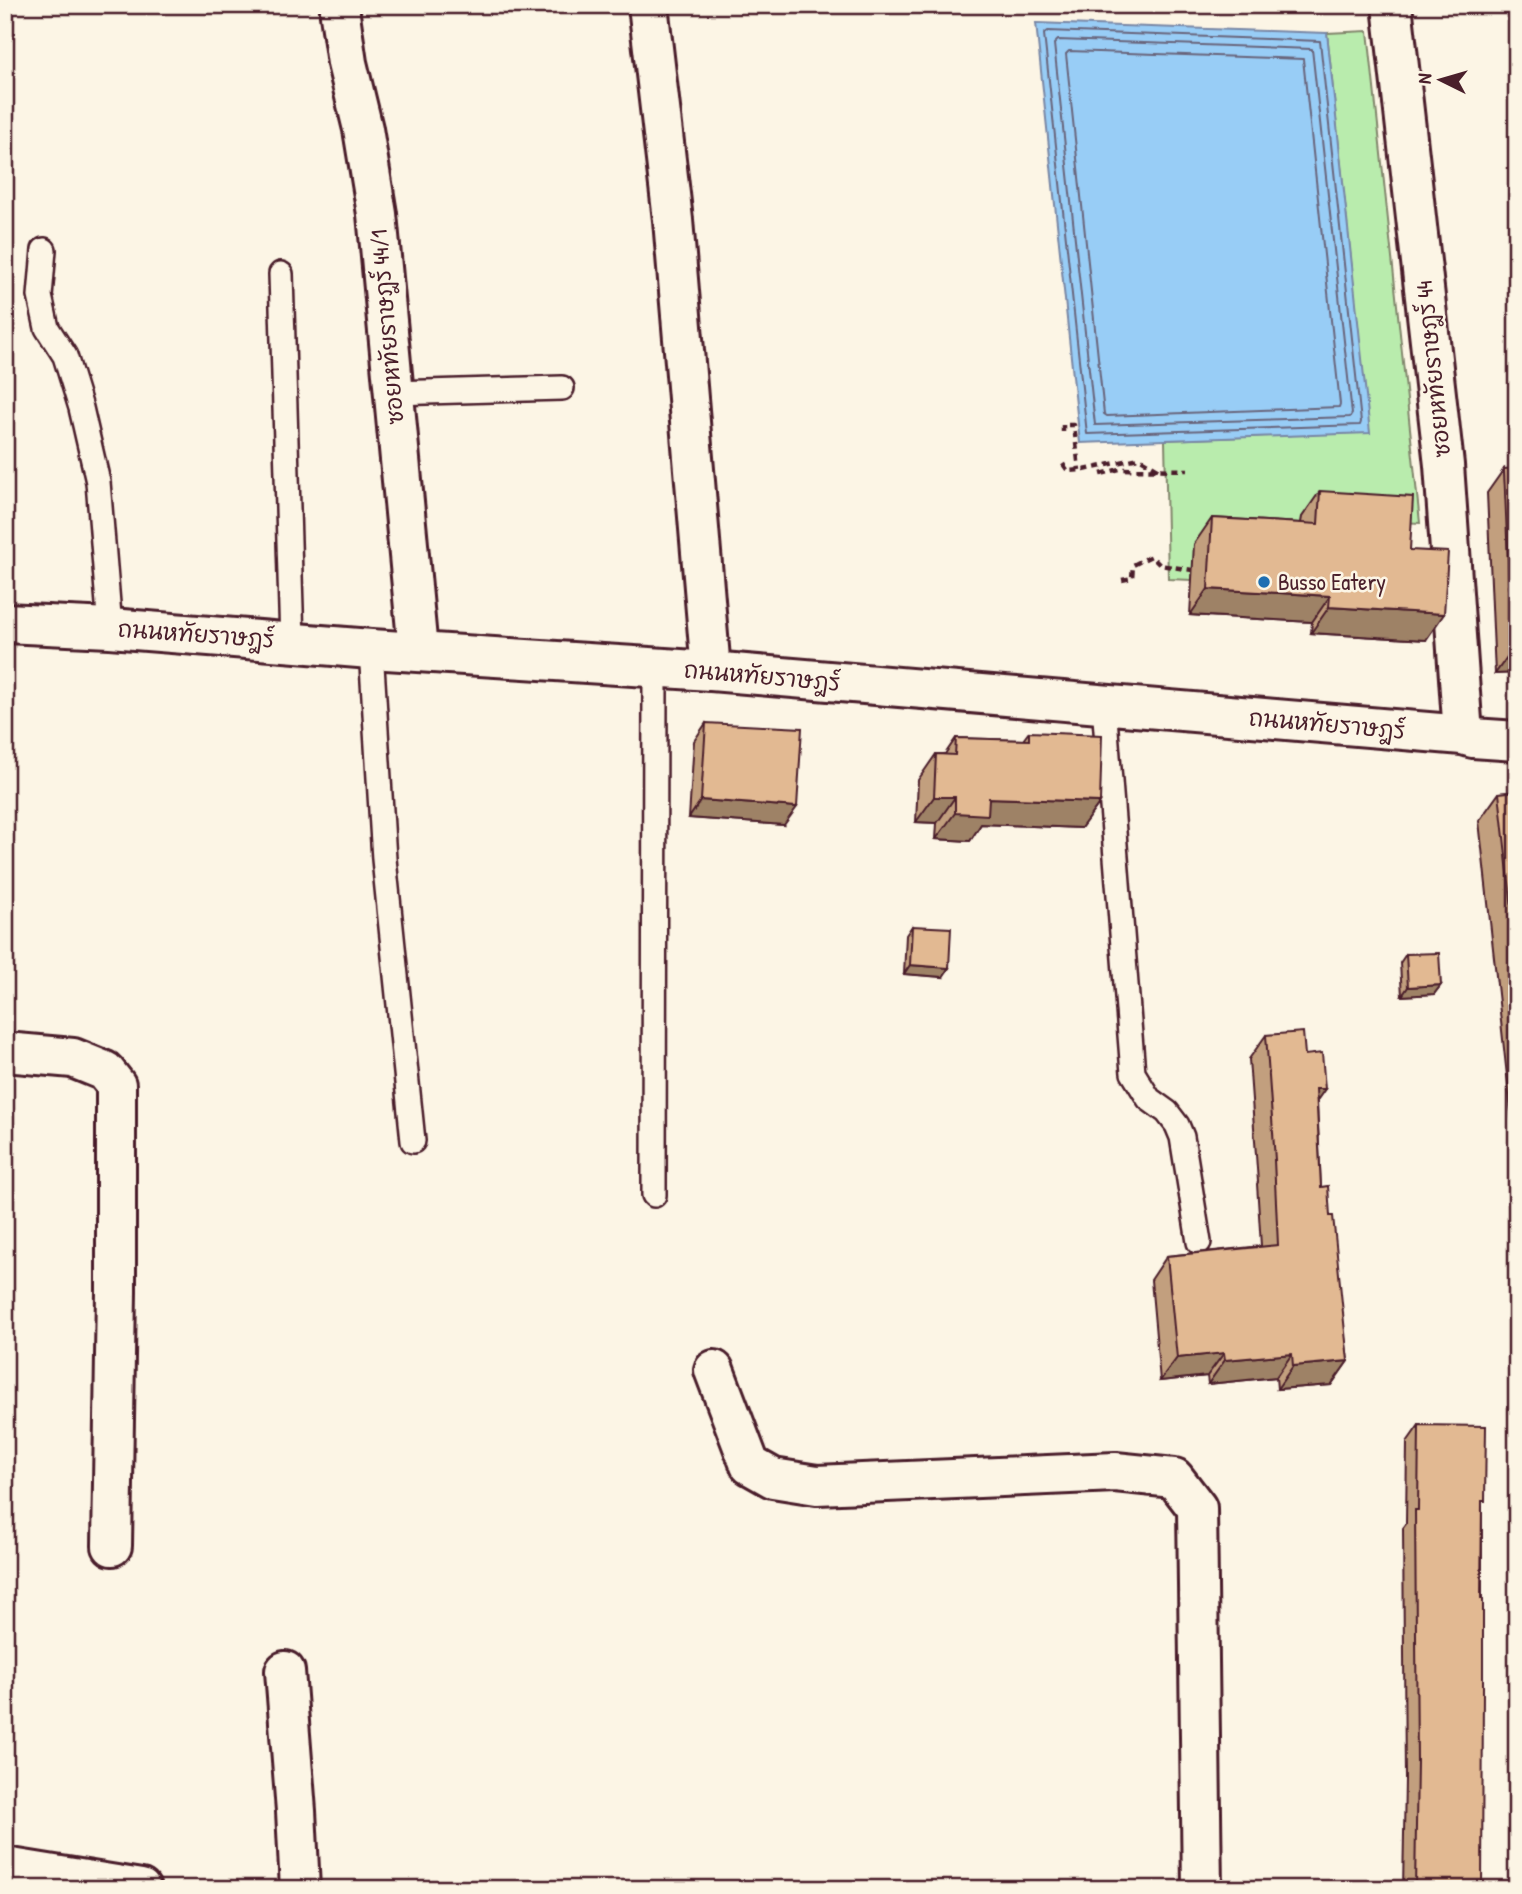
<svg xmlns="http://www.w3.org/2000/svg" width="1522" height="1894" viewBox="0 0 1522 1894" font-family="'Patrick Hand','Playpen Sans Thai',sans-serif">
<style>
.green{fill:#b9ecad;stroke:#82866c;stroke-width:2}
.water{fill:#98cdf6;stroke:#7987a5;stroke-width:2}
.lines{fill:none;stroke-linecap:round;stroke-linejoin:round}
.shore{stroke:#69657c;stroke-width:2}
.lane-casing{stroke:#4a1f2b;stroke-width:28}
.street-casing{stroke:#4a1f2b;stroke-width:44}
.secondary-casing{stroke:#4a1f2b;stroke-width:44}
.path{stroke:#4a1f2b;stroke-width:4.5;stroke-dasharray:7 5;stroke-linecap:butt}
.lane{stroke:#fcf5e5;stroke-width:23}
.street{stroke:#fcf5e5;stroke-width:38}
.secondary{stroke:#fcf5e5;stroke-width:38}
.wall{fill:#c29f7e;stroke:#4a1f2b;stroke-width:2}
.shaded-wall{fill:#9e8266;stroke:#4a1f2b;stroke-width:2}
.building{fill:#e2b992;stroke:#4a1f2b;stroke-width:2}
.poi-dot{fill:#1f6fb2;stroke:#fcf5e5;stroke-width:2.5}
.labels{text-anchor:middle;stroke-width:5;stroke-linejoin:round;paint-order:stroke}
.street-label{font-size:23px;fill:#4a1f2b;stroke:#fcf5e5}
.poi-label{font-size:23px;fill:#4a1f2b;stroke:#fcf5e5;text-anchor:start}
</style>
<rect width="100%" height="100%" fill="#fcf5e5"/>
<filter id="ink" filterUnits="userSpaceOnUse"><feTurbulence type="fractalNoise" baseFrequency=".0143" numOctaves="2"/><feDisplacementMap in="SourceGraphic" scale="14" xChannelSelector="R" yChannelSelector="G"/><feConvolveMatrix kernelMatrix="1 2 1 2 8 2 1 2 1" color-interpolation-filters="sRGB"/></filter>
<g filter="url(#ink)">
<polygon class="green" points="1368,31 1420,523 1302,517 1300,550 1195,544 1192,580 1168,579 1165,440 1369,432 1327,33"/>
<polygon class="water" points="1036,23 1327,33 1370,433 1080,443"/>
<g class="lines">
<g class="shore">
<polygon points="1048,31 1320,41 1361,422 1360,425 1087,434 1044,34"/>
<polygon points="1058,40 1312,49 1352,414 1350,417 1095,425 1054,44"/>
<polygon points="1069,51 1303,59 1340,404 1339,407 1107,416 1104,414 1066,54"/>
</g>
<defs>
<g id="lane">
<polyline points="44,250 40,296 47,328 65,356 81,408 98,482 110,628"/>
<polyline points="281,274 292,642"/>
<polyline points="393,393 562,388"/>
<polyline points="371,649 384,859 413,1141"/>
<polyline points="1104,705 1133,1073 1149,1099 1167,1112 1177,1125 1182,1137 1199,1242"/>
<polyline points="654,1195 655,668"/>
</g>
<g id="street">
<polyline points="340,5 340,15 347,63 363,129 377,214 418,651"/>
<polyline points="648,5 673,220 711,671"/>
<polyline points="1392,5 1444,465 1463,735"/>
<polyline points="5,1052 73,1058 105,1071 116,1085 116,1292 112,1546"/>
<polyline points="714,1370 750,1465 773,1478 817,1485 1115,1472 1174,1478 1197,1508 1202,1889"/>
<polyline points="285,1671 296,1811 300,1889"/>
<polyline points="5,1867 141,1889"/>
</g>
<polyline id="secondary" points="5,623 110,628 371,649 711,671 1463,735 1473,738 1517,741"/>
</defs>
<use href="#lane" class="lane-casing"/>
<use href="#street" class="street-casing"/>
<use href="#secondary" class="secondary-casing"/>
<g class="path">
<polyline points="1063,432 1063,425 1074,425 1079,470"/>
<polyline points="1063,464 1068,471 1084,470 1139,458 1158,469"/>
<polyline points="1101,474 1120,469 1188,470"/>
<polyline points="1122,580 1132,578 1133,565 1151,556 1160,565 1192,570"/>
</g>
<use href="#lane" class="lane"/>
<use href="#street" class="street"/>
<use href="#secondary" class="secondary"/>
</g>
<g class="wall">
<polygon points="1504,469 1517,673 1495,674 1487,493"/>
<polygon points="1320,491 1410,550 1426,640 1311,633 1312,622 1190,615 1194,544 1212,518 1301,523 1302,517"/>
<polygon points="706,723 784,825 689,818 694,741"/>
<polygon points="1029,732 1100,802 1081,828 981,824 970,841 936,839 937,823 916,822 918,780 936,754 945,754 956,738 1023,740"/>
<polygon points="1517,791 1517,1167 1479,821 1499,793"/>
<polygon points="912,926 943,977 904,974 906,935"/>
<polygon points="1406,954 1441,985 1434,994 1402,996 1400,963"/>
<polygon points="1266,1035 1305,1055 1317,1101 1321,1187 1330,1216 1348,1361 1331,1385 1277,1389 1276,1377 1208,1384 1207,1376 1160,1381 1151,1280 1167,1256 1261,1246 1257,1184 1258,1182 1249,1059"/>
<polygon points="1419,1425 1482,1506 1482,1889 1403,1889 1405,1779 1403,1528 1406,1524 1407,1442"/>
</g>
<g class="shaded-wall">
<polygon points="1041,5 1088,5 1085,10 1040,7"/>
<polygon points="1208,589 1330,596 1312,622 1190,615"/>
<polygon points="1329,607 1444,614 1426,640 1311,633"/>
<polygon points="1512,650 1517,650 1517,673 1495,674"/>
<polygon points="934,797 955,797 937,823 916,822"/>
<polygon points="989,798 1100,802 1081,828 981,824 970,841 936,839 955,813"/>
<polygon points="701,800 797,807 784,825 689,818"/>
<polygon points="910,965 949,968 943,977 904,974"/>
<polygon points="1441,985 1434,994 1402,996 1408,987"/>
<polygon points="1316,1089 1325,1089 1309,1112"/>
<polygon points="1224,1353 1207,1376 1160,1381 1177,1358"/>
<polygon points="1292,1354 1276,1377 1208,1384 1225,1360"/>
<polygon points="1348,1361 1331,1385 1277,1389 1293,1366"/>
</g>
<g class="building">
<polygon points="1517,468 1517,650 1512,650 1504,469"/>
<polygon points="1320,491 1413,497 1410,550 1448,552 1444,614 1329,607 1330,596 1208,589 1212,518 1318,524"/>
<polygon points="706,723 802,728 797,807 701,800"/>
<polygon points="1029,732 1102,735 1100,802 989,798 988,815 955,813 955,797 934,797 936,754 955,755 956,738 1029,740"/>
<polygon points="1517,791 1517,953 1499,793"/>
<polygon points="912,926 951,928 949,968 910,965"/>
<polygon points="1439,953 1441,985 1408,987 1406,954"/>
<polygon points="1303,1032 1305,1055 1322,1053 1325,1089 1316,1089 1321,1187 1328,1186 1330,1216 1333,1216 1348,1361 1293,1366 1292,1354 1225,1360 1224,1353 1177,1358 1167,1256 1278,1245 1274,1160 1275,1160 1266,1035"/>
<polygon points="1419,1425 1486,1426 1485,1501 1482,1501 1481,1599 1483,1599 1483,1687 1482,1889 1415,1889 1417,1762 1415,1510 1418,1510"/>
</g>
</g>
<circle class="poi-dot" cx="1264" cy="582" r="7"/>
<g class="labels">
<g class="street-label">
<text transform="translate(387 327) rotate(-95)" y="8">ซอยหทัยราษฎร์ 44/1</text>
<text transform="translate(1433 369) rotate(-96)" y="8">ซอยหทัยราษฎร์ 44</text>
<text transform="translate(196 634) rotate(4)" y="8">ถนนหทัยราษฎร์</text>
<text transform="translate(762 676) rotate(5)" y="8">ถนนหทัยราษฎร์</text>
<text transform="translate(1327 724) rotate(5)" y="8">ถนนหทัยราษฎร์</text>
</g>
<g class="poi-label">
<text x="1278" y="590">Busso Eatery</text>
</g>
</g>
<rect width="1522" height="1894" fill="none" stroke="#fcf5e5" stroke-width="28"/>
<rect x="14" y="14" width="1494" height="1866" fill="none" stroke="#4a1f2b" stroke-width="2.5" filter="url(#ink)"/>
<g transform="translate(1441 80) rotate(275)" stroke="#fcf5e5" stroke-width="5" paint-order="stroke">
<path d="M0-5L12 26L0 18L-12 26Z" fill="#4a1f2b"/>
<text y="-10" font-size="19" font-weight="bold" text-anchor="middle" fill="#4a1f2b">N</text>
</g>
</svg>
